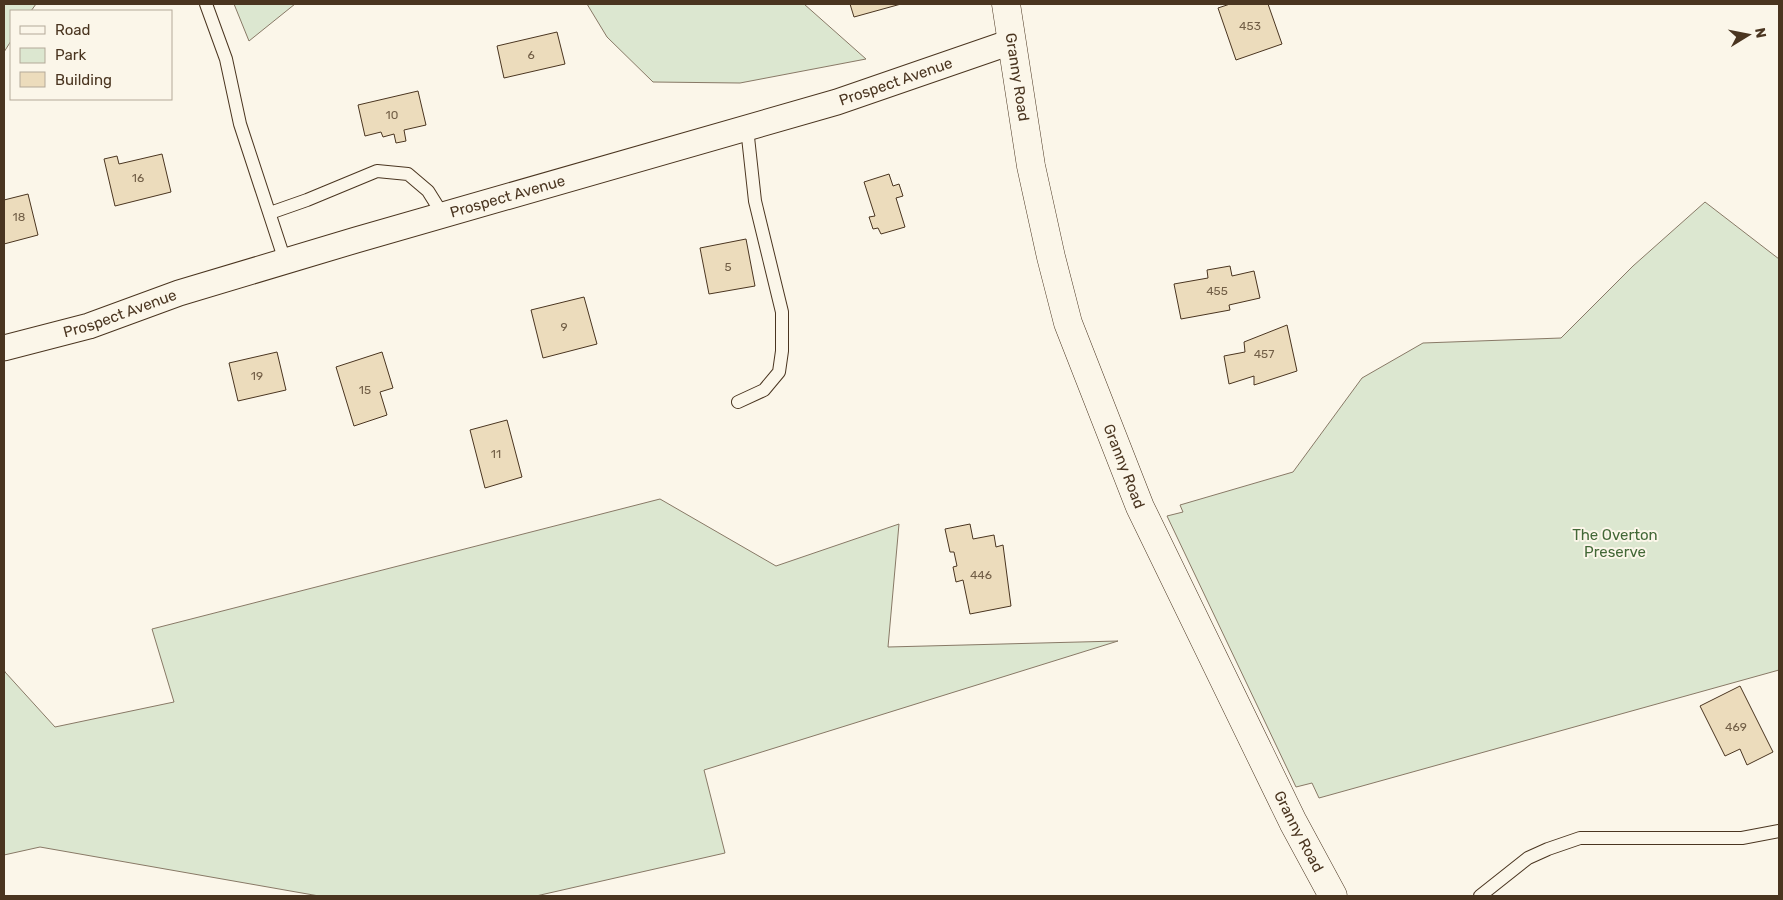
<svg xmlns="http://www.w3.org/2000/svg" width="1783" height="900" viewBox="0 0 1783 900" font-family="Rubik,sans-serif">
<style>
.green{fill:#dce7d0;stroke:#887966}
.building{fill:#ecdcbc;stroke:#4a3520}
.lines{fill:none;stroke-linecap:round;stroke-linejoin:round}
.lane-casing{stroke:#4a3520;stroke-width:14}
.street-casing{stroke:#4a3520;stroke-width:27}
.secondary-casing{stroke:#4a3520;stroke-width:29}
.lane{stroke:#fbf6e9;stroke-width:12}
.street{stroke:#fbf6e9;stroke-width:25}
.secondary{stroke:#fbf6e9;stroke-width:28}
.labels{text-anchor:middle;stroke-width:4;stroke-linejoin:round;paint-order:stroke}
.number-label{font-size:12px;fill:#725f47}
.street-label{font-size:15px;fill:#4a3520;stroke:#fbf6e9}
.park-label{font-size:15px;fill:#436837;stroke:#fbf6e9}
</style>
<rect width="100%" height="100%" fill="#fbf6e9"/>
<g class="green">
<polygon points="4,4 36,4 31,11 11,11 11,41 4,52"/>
<polygon points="234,4 295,4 249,41"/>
<polygon points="587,4 804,4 866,59 740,83 653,82 607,37"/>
<polygon points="1705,202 1779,259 1779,670 1319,798 1312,783 1296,787 1167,516 1183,512 1180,505 1293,472 1362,378 1423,343 1561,338 1633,266"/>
<polygon points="660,499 776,566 899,524 888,647 1118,641 704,770 725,853 536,896 319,896 40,847 4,855 4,669 5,672 55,727 174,702 152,629"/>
</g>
<g class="building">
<polygon points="850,4 901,4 854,17"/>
<polygon points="1230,4 1268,4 1282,44 1236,60 1218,8"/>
<polygon points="557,32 565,64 504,78 497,46"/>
<polygon points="418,91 426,125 404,130 406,141 396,143 394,134 383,137 381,132 365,136 358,105"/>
<polygon points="162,154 171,192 115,206 104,159 117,156 119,164"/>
<polygon points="889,174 893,186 899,184 903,196 896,198 905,227 881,234 878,228 873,229 869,217 875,216 864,182"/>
<polygon points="28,194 38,235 4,244 4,200"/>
<polygon points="746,239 755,286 709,294 700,248"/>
<polygon points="1230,266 1232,276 1254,271 1260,298 1229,305 1230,310 1181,319 1174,284 1208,278 1207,270"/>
<polygon points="584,297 597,344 543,358 531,310"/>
<polygon points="1287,325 1297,371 1254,385 1254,376 1229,384 1224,356 1245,352 1244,342"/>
<polygon points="277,352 286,390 238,401 229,363"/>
<polygon points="382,352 393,388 380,392 387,415 354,426 336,367"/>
<polygon points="507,420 522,477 485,488 470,430"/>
<polygon points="970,524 973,539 994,535 996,547 1003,545 1011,606 970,614 963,580 956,582 953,567 957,566 954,552 950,552 945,529"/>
<polygon points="1740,686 1773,752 1747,765 1740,749 1725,756 1700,706"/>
</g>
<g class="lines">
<defs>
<g id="lane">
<polyline points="206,4 226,59 240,124 285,261"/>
<polyline points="270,213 307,200 377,171 408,174 428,191 443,215"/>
<polyline points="738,402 764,390 779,372 782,351 782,312 755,201 747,128"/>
<polyline points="1480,896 1528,858 1548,849 1580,838 1742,838 1779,831"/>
</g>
<g id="street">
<path id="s1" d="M4,348l85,-22 90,-33 177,-53 481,-138 174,-60"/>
</g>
<g id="secondary">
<path id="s2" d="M1006,4l25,162 20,91 17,66 72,184 153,315 40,74"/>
</g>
</defs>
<use href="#lane" class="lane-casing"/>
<use href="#street" class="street-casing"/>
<use href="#secondary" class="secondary-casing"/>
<use href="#lane" class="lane"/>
<use href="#street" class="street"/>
<use href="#secondary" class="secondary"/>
</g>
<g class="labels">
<g class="number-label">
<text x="1250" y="30">453</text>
<text x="531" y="59">6</text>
<text x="392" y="119">10</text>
<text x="138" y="182">16</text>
<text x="19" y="221">18</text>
<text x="728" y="271">5</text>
<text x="1217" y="295">455</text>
<text x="564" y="331">9</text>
<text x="1264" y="358">457</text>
<text x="257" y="380">19</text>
<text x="365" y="394">15</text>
<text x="496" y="458">11</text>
<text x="981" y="579">446</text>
<text x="1736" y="731">469</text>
</g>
<g class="street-label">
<text dy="5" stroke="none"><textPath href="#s2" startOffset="74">Granny Road</textPath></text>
<text dy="5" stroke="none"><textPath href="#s1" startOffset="931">Prospect Avenue</textPath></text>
<text dy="5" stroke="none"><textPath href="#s1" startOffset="526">Prospect Avenue</textPath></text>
<text dy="5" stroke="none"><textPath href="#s1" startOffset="121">Prospect Avenue</textPath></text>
<text dy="5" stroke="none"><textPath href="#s2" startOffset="479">Granny Road</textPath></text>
<text dy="5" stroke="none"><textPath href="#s2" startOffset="884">Granny Road</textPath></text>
</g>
<g class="park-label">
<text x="1615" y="540">The Overton<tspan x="1615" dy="17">Preserve</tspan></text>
</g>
</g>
<rect width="1783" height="900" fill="none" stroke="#4a3520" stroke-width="10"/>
<rect x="10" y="10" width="162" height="90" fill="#fbf6e9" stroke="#b4a999"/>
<rect x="20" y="26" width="25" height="8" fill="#fbf6e9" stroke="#b4a999"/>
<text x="55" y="35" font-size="15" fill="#4a3520">Road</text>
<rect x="20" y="48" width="25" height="15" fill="#dce7d0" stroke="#b4a999"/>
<text x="55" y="60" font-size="15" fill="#4a3520">Park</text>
<rect x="20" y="72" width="25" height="15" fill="#ecdcbc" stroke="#b4a999"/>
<text x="55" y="85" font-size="15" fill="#4a3520">Building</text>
<g transform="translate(1748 35) rotate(80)" stroke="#fbf6e9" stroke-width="4" paint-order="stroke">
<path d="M0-4L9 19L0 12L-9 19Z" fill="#4a3520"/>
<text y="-8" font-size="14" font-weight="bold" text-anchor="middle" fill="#4a3520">N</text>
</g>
</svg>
